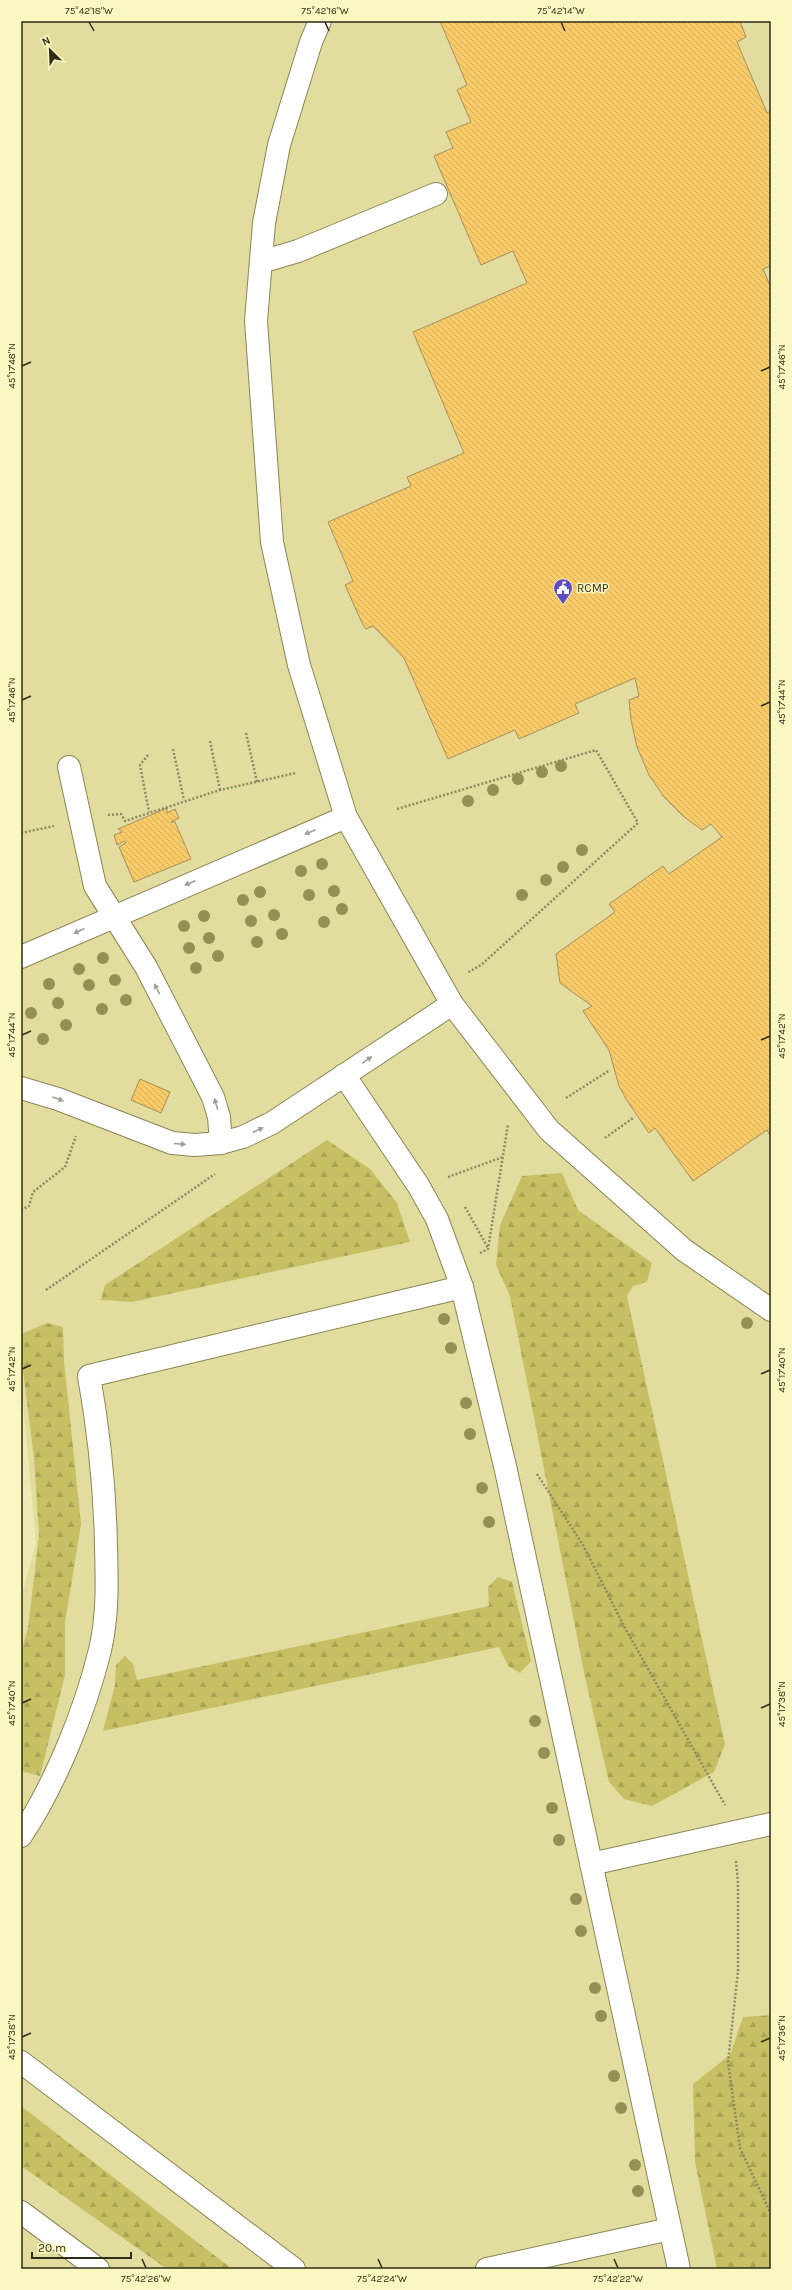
<svg xmlns="http://www.w3.org/2000/svg" width="792" height="2290" viewBox="0 0 792 2290" font-family="Karla,sans-serif">
<style>
.built{fill:#e2dd9f}
.forest{fill:url(#forest-firs)}
.building{fill:url(#building-back-hatch);stroke:#a58e5f}
.lines{fill:none;stroke-linecap:round;stroke-linejoin:round}
.minor-casing{stroke:#8a8654;stroke-width:24}
.path{stroke:#8b8964;stroke-width:2.5;stroke-dasharray:2 2;stroke-linecap:butt}
.minor{stroke:#fff;stroke-width:22}
.tree{fill:#938f55}
.oneway{fill:#a1a097}
.ticks{fill:none;stroke:#2e2c17;stroke-width:1.5}
.labels{text-anchor:middle;stroke-width:3;stroke-linejoin:round;paint-order:stroke}
.poi-label{font-size:12px;fill:#2e2c17;stroke:#fbf7c0;text-anchor:start}
.neatline{fill:none;stroke:#2e2c17;stroke-width:1.5}
.ticks-label{font-size:10px;text-anchor:middle;fill:#2e2c17}
</style>
<defs>
<pattern id="forest-firs" width="22" height="20" patternUnits="userSpaceOnUse"><rect width="22" height="20" fill="#c6bf63"/><path d="M5 1l3.5 6h-7zM16 11l3.5 6h-7z" fill="#aaa455"/></pattern>
<pattern id="building-back-hatch" width="6" height="6" patternUnits="userSpaceOnUse"><rect width="6" height="6" fill="#f8cb68"/><path d="M-1 5l2 2M0 0l6 6M5-1l2 2" fill="none" stroke="#d5ae59"/></pattern>
</defs>
<rect width="100%" height="100%" fill="#edeab4"/>
<polygon class="built" points="21,21 771,21 771,2269 21,2269 21,1598 36,1543 21,1381"/>
<g class="forest">
<polygon points="327,1140 370,1169 397,1203 410,1242 132,1302 101,1300 105,1285"/>
<polygon points="562,1173 578,1210 652,1263 647,1282 633,1286 627,1296 725,1744 714,1772 652,1806 624,1799 609,1782 585,1677 510,1296 496,1265 500,1225 522,1176"/>
<polygon points="47,1323 63,1327 64,1361 81,1524 65,1623 65,1675 40,1776 21,1771 21,1652 28,1628 39,1535 34,1458 21,1354 21,1334"/>
<polygon points="498,1577 512,1582 531,1661 520,1673 508,1666 499,1647 103,1731 115,1685 116,1665 125,1656 133,1664 137,1680 489,1606 488,1587"/>
<polygon points="771,2015 771,2269 717,2269 695,2162 693,2084 730,2055 743,2017"/>
<polygon points="21,2106 232,2269 167,2269 21,2166"/>
</g>
<g class="building">
<polygon points="440,21 740,21 746,37 737,42 767,113 771,111 771,266 763,269 771,288 771,1137 767,1130 693,1181 655,1128 649,1133 626,1099 619,1086 609,1050 583,1011 592,1006 560,983 556,954 615,912 609,904 663,866 669,874 722,837 711,824 702,830 683,816 664,797 649,775 637,747 631,720 629,700 639,696 635,678 575,704 579,713 519,739 515,730 448,759 404,658 373,626 366,629 363,625 345,585 353,581 328,522 411,486 407,477 464,453 413,332 527,283 513,251 481,265 434,156 453,148 446,132 471,122 457,90 467,85"/>
<polygon points="167,808 167,813 175,809 179,818 171,822 175,822 191,859 134,882 119,847 126,843 125,841 117,845 114,835 122,832 118,829"/>
<polygon points="140,1079 170,1092 161,1113 131,1100"/>
</g>
<g class="lines">
<defs>
<g id="minor">
<polyline points="320,21 311,42 279,145 264,223 256,321 272,542 299,665 346,817 452,1004 549,1130 684,1250 771,1310"/>
<polyline points="261,262 298,251 436,194"/>
<polyline points="69,767 95,886 146,967 213,1097 219,1117 221,1143"/>
<polyline points="21,957 346,817"/>
<polyline points="344,1075 418,1185 437,1219 462,1287 505,1466 679,2269"/>
<polyline points="21,1088 58,1099 172,1143 195,1145 221,1143 243,1137 272,1123 452,1004"/>
<path d="M21,1836c35,-53 64,-125 79,-186 8,-34 7,-69 6,-103 -1,-57 -7,-115 -17,-171l373,-89"/>
<polyline points="591,1864 771,1824"/>
<polyline points="21,2062 294,2269"/>
<polyline points="21,2212 98,2269"/>
<polyline points="487,2269 670,2229"/>
</g>
</defs>
<use href="#minor" class="minor-casing"/>
<g class="path">
<polyline points="246,733 257,782"/>
<polyline points="210,741 220,790"/>
<polyline points="173,749 184,800"/>
<polyline points="148,755 140,765 149,812"/>
<polyline points="397,809 596,750 638,823 481,965 467,973"/>
<polyline points="108,815 121,814 125,821 220,790 296,773"/>
<polyline points="21,833 54,826"/>
<polyline points="566,1098 610,1070"/>
<polyline points="605,1138 633,1118"/>
<polyline points="448,1177 503,1157"/>
<polyline points="465,1207 488,1248"/>
<polyline points="21,1210 29,1206 33,1192 65,1167 76,1136"/>
<polyline points="480,1253 488,1249 508,1124"/>
<polyline points="46,1290 215,1174"/>
<polyline points="537,1474 583,1545 625,1628 725,1805"/>
<polyline points="736,1861 738,1883 738,1971 728,2062 740,2148 771,2214"/>
</g>
<use href="#minor" class="minor"/>
</g>
<g class="tree">
<circle cx="561" cy="766" r="6"/>
<circle cx="542" cy="772" r="6"/>
<circle cx="518" cy="779" r="6"/>
<circle cx="493" cy="790" r="6"/>
<circle cx="468" cy="801" r="6"/>
<circle cx="582" cy="850" r="6"/>
<circle cx="322" cy="864" r="6"/>
<circle cx="563" cy="867" r="6"/>
<circle cx="301" cy="871" r="6"/>
<circle cx="546" cy="880" r="6"/>
<circle cx="334" cy="891" r="6"/>
<circle cx="260" cy="892" r="6"/>
<circle cx="309" cy="895" r="6"/>
<circle cx="522" cy="895" r="6"/>
<circle cx="243" cy="900" r="6"/>
<circle cx="342" cy="909" r="6"/>
<circle cx="274" cy="915" r="6"/>
<circle cx="204" cy="916" r="6"/>
<circle cx="251" cy="921" r="6"/>
<circle cx="324" cy="922" r="6"/>
<circle cx="184" cy="926" r="6"/>
<circle cx="282" cy="934" r="6"/>
<circle cx="209" cy="938" r="6"/>
<circle cx="257" cy="942" r="6"/>
<circle cx="189" cy="948" r="6"/>
<circle cx="218" cy="956" r="6"/>
<circle cx="103" cy="958" r="6"/>
<circle cx="196" cy="968" r="6"/>
<circle cx="79" cy="969" r="6"/>
<circle cx="115" cy="980" r="6"/>
<circle cx="49" cy="984" r="6"/>
<circle cx="89" cy="985" r="6"/>
<circle cx="126" cy="1000" r="6"/>
<circle cx="58" cy="1003" r="6"/>
<circle cx="102" cy="1009" r="6"/>
<circle cx="31" cy="1013" r="6"/>
<circle cx="66" cy="1025" r="6"/>
<circle cx="43" cy="1039" r="6"/>
<circle cx="444" cy="1319" r="6"/>
<circle cx="747" cy="1323" r="6"/>
<circle cx="451" cy="1348" r="6"/>
<circle cx="466" cy="1403" r="6"/>
<circle cx="470" cy="1434" r="6"/>
<circle cx="482" cy="1488" r="6"/>
<circle cx="489" cy="1522" r="6"/>
<circle cx="535" cy="1721" r="6"/>
<circle cx="544" cy="1753" r="6"/>
<circle cx="552" cy="1808" r="6"/>
<circle cx="559" cy="1840" r="6"/>
<circle cx="576" cy="1899" r="6"/>
<circle cx="581" cy="1931" r="6"/>
<circle cx="595" cy="1988" r="6"/>
<circle cx="601" cy="2016" r="6"/>
<circle cx="614" cy="2076" r="6"/>
<circle cx="621" cy="2108" r="6"/>
<circle cx="635" cy="2165" r="6"/>
<circle cx="638" cy="2191" r="6"/>
</g>
<defs><path id="oneway-solid" d="M-6-.8H1V-3.2L6.5 0L1 3.2V.8H-6Z"/></defs>
<g class="oneway">
<use href="#oneway-solid" transform="translate(310 832) rotate(157)"/>
<use href="#oneway-solid" transform="translate(190 883) rotate(157)"/>
<use href="#oneway-solid" transform="translate(79 931) rotate(156)"/>
<use href="#oneway-solid" transform="translate(157 989) rotate(-117)"/>
<use href="#oneway-solid" transform="translate(367 1060) rotate(-34)"/>
<use href="#oneway-solid" transform="translate(58 1099) rotate(20)"/>
<use href="#oneway-solid" transform="translate(216 1104) rotate(-107)"/>
<use href="#oneway-solid" transform="translate(258 1130) rotate(-26)"/>
<use href="#oneway-solid" transform="translate(180 1144) rotate(5)"/>
</g>
<path class="ticks" d="M89,22l5,9M325,22l4,9M561,22l4,9M22,366l9,-4M761,371l9,-4M22,700l9,-4M761,706l9,-4M22,1035l9,-4M761,1040l9,-4M22,1369l9,-4M761,1374l9,-4M22,1703l9,-4M761,1708l9,-4M22,2037l9,-4M761,2042l9,-4M142,2259l4,9M378,2259l4,9M614,2259l4,9"/>
<defs>
<symbol id="civic-pin" viewBox="-11 -11 22 30"><path d="M0 17L-7.5 6A9.5 9.5 0 1 1 7.5 6Z" fill="#5e4cc5" stroke="#fbf7c0"/><path d="M-.6-6.5H3V-4.5H.6V-3L4-1V1h2V6H-6V1h2V-1L-.6-3ZM-1.2 2.5V6h2.4V2.5Z" fill="#fff"/></symbol>
</defs>
<g fill-rule="evenodd">
<use href="#civic-pin" x="552" y="577" width="22" height="30"/>
</g>
<g class="labels">
<g class="poi-label">
<text x="577" y="592">RCMP</text>
</g>
</g>
<rect width="792" height="2290" fill="none" stroke="#fbf7c0" stroke-width="44"/>
<g transform="translate(50 50) rotate(336)" stroke="#fbf7c0" stroke-width="3" paint-order="stroke">
<path d="M0-3L7 15L0 10L-7 15Z" fill="#2e2c17"/>
<text y="-6" font-size="11" font-weight="bold" text-anchor="middle" fill="#2e2c17">N</text>
</g>
<path d="M32 2252v6h99v-6" fill="none" stroke="#2e2c17" stroke-width="2"/>
<text x="38" y="2252" font-size="12" fill="#2e2c17" stroke="#fbf7c0" stroke-width="3" paint-order="stroke">20 m</text>
<rect x="22" y="22" width="748" height="2246" class="neatline"/>
<g class="ticks-label">
<text x="89" y="14">75°42'18"W</text>
<text x="325" y="14">75°42'16"W</text>
<text x="561" y="14">75°42'14"W</text>
<text transform="translate(11 366) rotate(-90)" y="4">45°17'48"N</text>
<text transform="translate(781 367) rotate(-90)" y="4">45°17'46"N</text>
<text transform="translate(11 700) rotate(-90)" y="4">45°17'46"N</text>
<text transform="translate(781 702) rotate(-90)" y="4">45°17'44"N</text>
<text transform="translate(11 1035) rotate(-90)" y="4">45°17'44"N</text>
<text transform="translate(781 1036) rotate(-90)" y="4">45°17'42"N</text>
<text transform="translate(11 1369) rotate(-90)" y="4">45°17'42"N</text>
<text transform="translate(781 1370) rotate(-90)" y="4">45°17'40"N</text>
<text transform="translate(11 1703) rotate(-90)" y="4">45°17'40"N</text>
<text transform="translate(781 1704) rotate(-90)" y="4">45°17'38"N</text>
<text transform="translate(11 2037) rotate(-90)" y="4">45°17'38"N</text>
<text transform="translate(781 2038) rotate(-90)" y="4">45°17'36"N</text>
<text x="146" y="2282">75°42'26"W</text>
<text x="382" y="2282">75°42'24"W</text>
<text x="618" y="2282">75°42'22"W</text>
</g>
</svg>
